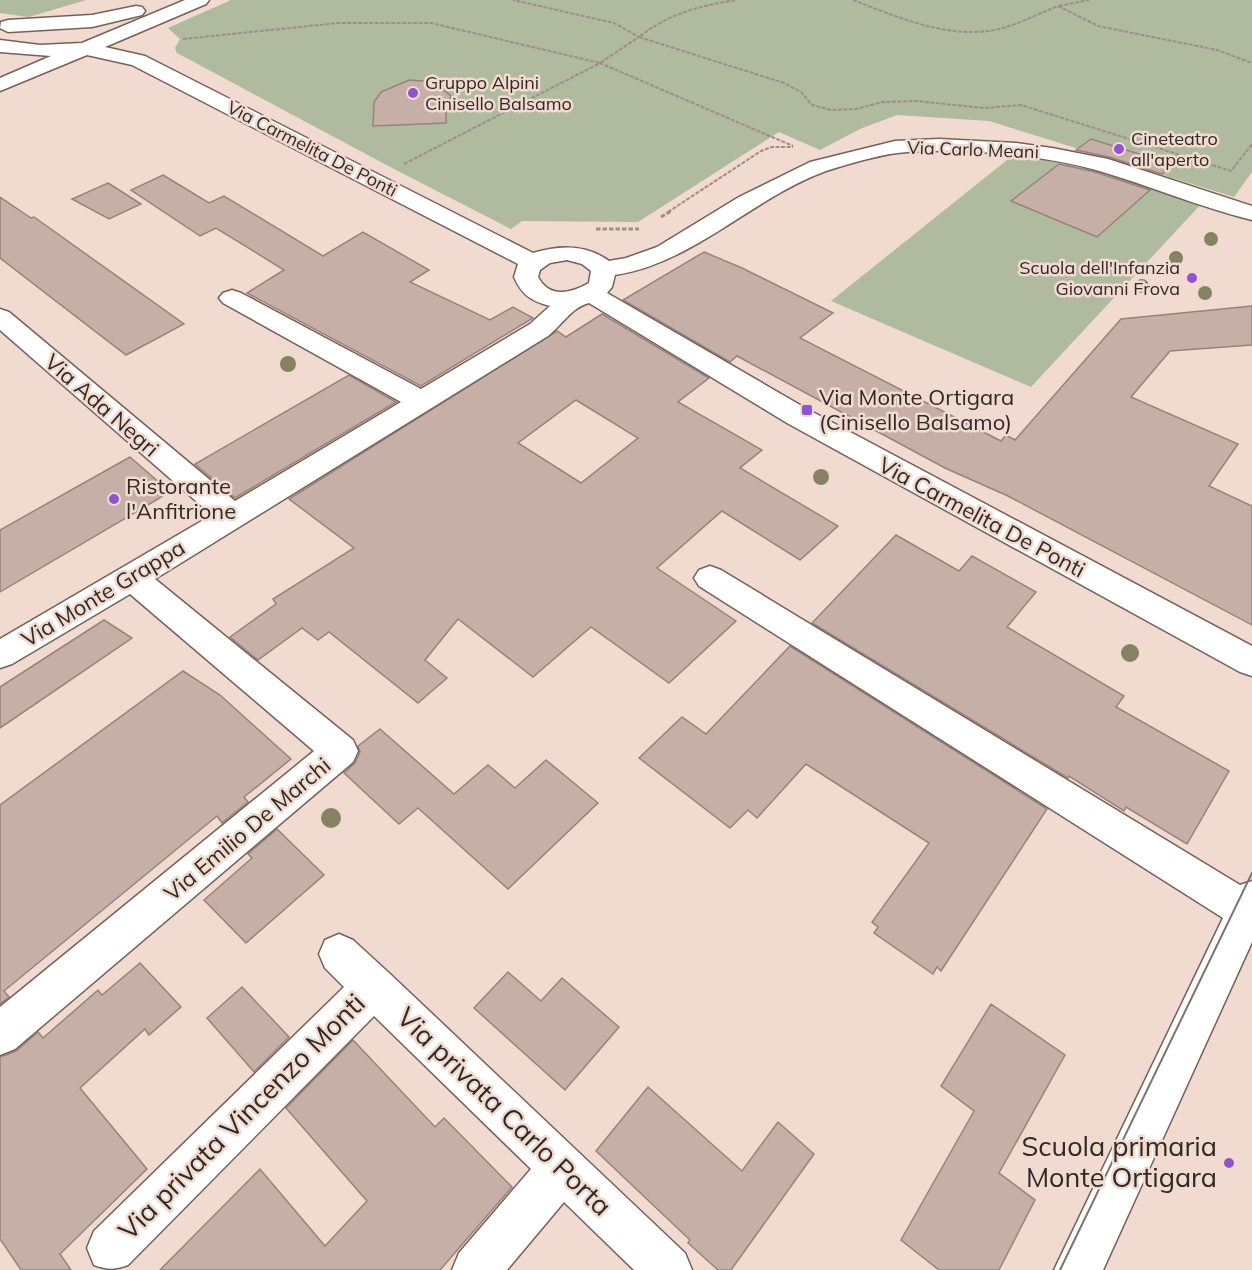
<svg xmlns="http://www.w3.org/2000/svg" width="1252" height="1270" viewBox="0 0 1252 1270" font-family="Mulish,sans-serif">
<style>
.green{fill:#afba9e}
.building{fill:#c5afa6;stroke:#98837a;stroke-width:1.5;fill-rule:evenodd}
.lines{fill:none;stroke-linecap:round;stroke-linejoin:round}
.minor-casing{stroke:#756159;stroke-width:3}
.path-far1{stroke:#9f8e87;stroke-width:2;stroke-dasharray:4 1.5;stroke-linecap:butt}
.path{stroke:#9f8e87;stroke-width:3;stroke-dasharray:4.5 2;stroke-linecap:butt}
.minor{fill:#fff;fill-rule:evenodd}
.tram{stroke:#80726c;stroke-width:2}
.tree{fill:#868363}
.poi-dot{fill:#9055cc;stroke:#f1dad0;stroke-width:2}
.labels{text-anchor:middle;stroke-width:5;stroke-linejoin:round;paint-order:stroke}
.far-poi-label{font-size:18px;fill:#312925;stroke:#f1dad0;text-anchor:start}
.far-street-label{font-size:18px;fill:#312925;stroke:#f1dad0}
.poi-label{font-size:22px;fill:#312925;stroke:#f1dad0;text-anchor:start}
.street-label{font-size:22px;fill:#312925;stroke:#f1dad0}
.near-street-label{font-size:27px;fill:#312925;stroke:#f1dad0}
.near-poi-label{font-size:27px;fill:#312925;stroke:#f1dad0;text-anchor:end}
</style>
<rect width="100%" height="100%" fill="#f1dad0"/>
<g class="green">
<polygon points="0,0 86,0 29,17 0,13"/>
<polygon points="231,0 1252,0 1252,172 1234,197 989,121 897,115 860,129 820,150 779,132 638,222 522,221 511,229 394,169 177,53 175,48 180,39 168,28"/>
<path d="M1012,156c66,6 128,27 191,46l-172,185 -200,-86z"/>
</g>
<g class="building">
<polygon points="409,80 424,81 438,86 451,96 446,106 446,123 373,126 374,102 381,92"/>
<polygon points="1091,139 1171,164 1162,174 1109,157 1076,150"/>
<polygon points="1059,164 1095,172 1150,190 1097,237 1011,201"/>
<polygon points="163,175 209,203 224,196 323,256 363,232 429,270 410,282 490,320 513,307 533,318 421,386 247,293 284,270 216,228 200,236 131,190"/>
<polygon points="108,183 141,204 109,219 72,199"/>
<polygon points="0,197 31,218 34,217 184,324 126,355 0,258"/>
<polygon points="704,252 742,268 833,313 800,338 1001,441 1006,435 1015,440 1121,319 1252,306 1252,345 1170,351 1131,397 1238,444 1209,486 1252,506 1252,625 1008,496 945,468 737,356 730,362 623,300"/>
<path d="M602,314l107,64 -31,24 84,48 -22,18 98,58 -38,34 -78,-49 -65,57 79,53 -67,62 -78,-56 -58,50 -75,-58 -33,41 22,18 -29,25 -89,-71 -11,8 -16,-12 -44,32 -28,-23 46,-33 -3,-5 81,-51 -65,-49 268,-168 9,6zM576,400l62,38 -57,45 -63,-40z"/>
<polygon points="349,375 396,402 235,498 195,464"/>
<polygon points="130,457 170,492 0,592 0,530"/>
<polygon points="896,535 959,571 972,556 1036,592 1007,627 1124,696 1116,707 1229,771 1187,844 1126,807 1124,811 1069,776 1068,778 812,623"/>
<polygon points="104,620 132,638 0,728 0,687"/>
<polygon points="790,646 1047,809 941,971 937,967 933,974 874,933 878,927 872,922 929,843 806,764 757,818 748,810 730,828 639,758 682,717 706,734"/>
<polygon points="183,671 220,695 291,759 244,797 248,802 222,823 217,816 4,991 9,997 0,1004 0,805"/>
<polygon points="380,729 454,794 488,765 515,788 546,760 598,803 508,889 418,808 399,824 344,773 355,763 360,752 358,746"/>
<polygon points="277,829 324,875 246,943 204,900 252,858 248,854"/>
<polygon points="140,963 181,1007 149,1035 145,1029 80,1088 147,1169 60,1254 71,1270 21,1270 0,1239 0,1057 16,1051 38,1032 43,1038 98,990 102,995"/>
<polygon points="508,972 541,1001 562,978 619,1027 565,1090 474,1008"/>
<polygon points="242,987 289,1037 254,1072 207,1018"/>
<polygon points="991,1004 1065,1055 999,1173 1035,1200 999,1270 939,1270 901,1240 974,1111 941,1086"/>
<polygon points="353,1040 435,1127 444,1118 512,1187 440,1270 160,1270 260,1169 325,1246 367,1201 286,1108"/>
<polygon points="648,1087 742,1171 778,1122 814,1154 731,1270 718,1270 688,1243 690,1240 596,1151"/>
</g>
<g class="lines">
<defs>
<g id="minor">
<path d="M185,0h24l-3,4 -101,43 40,9 388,197c26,-8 53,-9 76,8l17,-3 31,-11 82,-50 71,-35 85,-21 44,-2 77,4 36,5 56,11 144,47v14c-53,-13 -104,-35 -156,-50 -56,-16 -142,-23 -199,-17 -22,3 -49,11 -71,18 -74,27 -132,92 -211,104l-3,12 -5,6 200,116 445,237v30l-12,-4 -453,-249 -198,-120c-18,5 -26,21 -41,33l-393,243 198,161 5,11 -5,11 -338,287 -15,6v-48l314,-256 -184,-157 -118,70 -12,4v-29l212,-124 -212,-185v-21l9,3 226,189 166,-99 -178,-99 -4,-5 4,-5 9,-3 9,3 180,96 109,-65 20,-18c-19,-5 -28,-11 -36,-29l4,-13 -386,-199 -45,-10 -87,36v-13l51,-22 -51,-4v-12l40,5 42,-2zM567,260l15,4 9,7 -2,12c-18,10 -39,16 -51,-6l2,-7 10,-7z"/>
<polygon points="136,6 142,7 145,11 142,15 92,27 8,32 0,28 1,22 8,20 92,15"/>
<polygon points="710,566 721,570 1240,885 1252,881 1252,942 1103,1270 1054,1270 1223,918 699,586 694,578 699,570"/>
<path d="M339,934l14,6 36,33 296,280 7,17h-58l-70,-68 -57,68h-55l7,-17 72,-84 -157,-153 -246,249c-14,5 -20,5 -34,0l-7,-17 7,-17 250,-244 -19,-19 -6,-14 6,-14z"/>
</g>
</defs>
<use href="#minor" class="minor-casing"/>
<g class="path-far1">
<path d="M735,0c-36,6 -67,14 -96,37l145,46 17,9 11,13 19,5 25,-1 27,-7 33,-1 68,7 37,-3 210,66 21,-27"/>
<path d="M853,0c42,16 89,37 135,31 24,-3 47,-16 70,-25l40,20 119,24 35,13"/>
<polyline points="1059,6 1089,0"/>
<polyline points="183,39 338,23 431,23 600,63 639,37 614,23 513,0"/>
<polyline points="404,164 600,63 793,146"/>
<polyline points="668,212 761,151 772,147 793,147"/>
</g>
<g class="path">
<polyline points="661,217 671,211"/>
<polyline points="596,229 639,229"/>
</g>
<use href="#minor" class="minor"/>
<polyline class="tram" points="1060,1270 1252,873"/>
</g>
<g class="tree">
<circle cx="1211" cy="239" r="7"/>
<circle cx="1176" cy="258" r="7"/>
<circle cx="1142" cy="286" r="7"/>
<circle cx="1205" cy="293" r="7"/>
<circle cx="288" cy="364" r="8"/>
<circle cx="821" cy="477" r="8"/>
<circle cx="1130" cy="653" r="9"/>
<circle cx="331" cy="818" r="10"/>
</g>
<g class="poi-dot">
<circle cx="413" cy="93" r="6"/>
<circle cx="1119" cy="149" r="6"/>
<circle cx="1192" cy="278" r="6"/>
<rect x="801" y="404" width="12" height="12" rx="3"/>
<circle cx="114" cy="499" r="6"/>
<circle cx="1229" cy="1163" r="6"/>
</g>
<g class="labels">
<g class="far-poi-label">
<text x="425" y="89">Gruppo Alpini<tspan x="425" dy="21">Cinisello Balsamo</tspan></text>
<text x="1131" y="145">Cineteatro<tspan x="1131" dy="21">all'aperto</tspan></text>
<text x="1180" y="274" text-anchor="end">Scuola dell'Infanzia<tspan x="1180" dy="21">Giovanni Frova</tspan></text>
</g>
<g class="far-street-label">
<text transform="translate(312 149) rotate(27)" y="6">Via Carmelita De Ponti</text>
<text transform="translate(973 150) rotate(2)" y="6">Via Carlo Meani</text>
</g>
<g class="poi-label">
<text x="819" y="405">Via Monte Ortigara<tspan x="819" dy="25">(Cinisello Balsamo)</tspan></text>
<text x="126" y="494">Ristorante<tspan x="126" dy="25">l'Anfitrione</tspan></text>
</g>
<g class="street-label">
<text transform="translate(102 405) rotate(41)" y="8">Via Ada Negri</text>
<text transform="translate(982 517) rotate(28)" y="8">Via Carmelita De Ponti</text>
<text transform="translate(103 593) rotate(-31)" y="8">Via Monte Grappa</text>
<text transform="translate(247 829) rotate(-40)" y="8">Via Emilio De Marchi</text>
</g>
<g class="near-street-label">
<text transform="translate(504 1112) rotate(44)" y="9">Via privata Carlo Porta</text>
<text transform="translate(242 1117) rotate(-45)" y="9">Via privata Vincenzo Monti</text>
</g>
<g class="near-poi-label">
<text x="1217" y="1156">Scuola primaria<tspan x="1217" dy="31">Monte Ortigara</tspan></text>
</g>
</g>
</svg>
